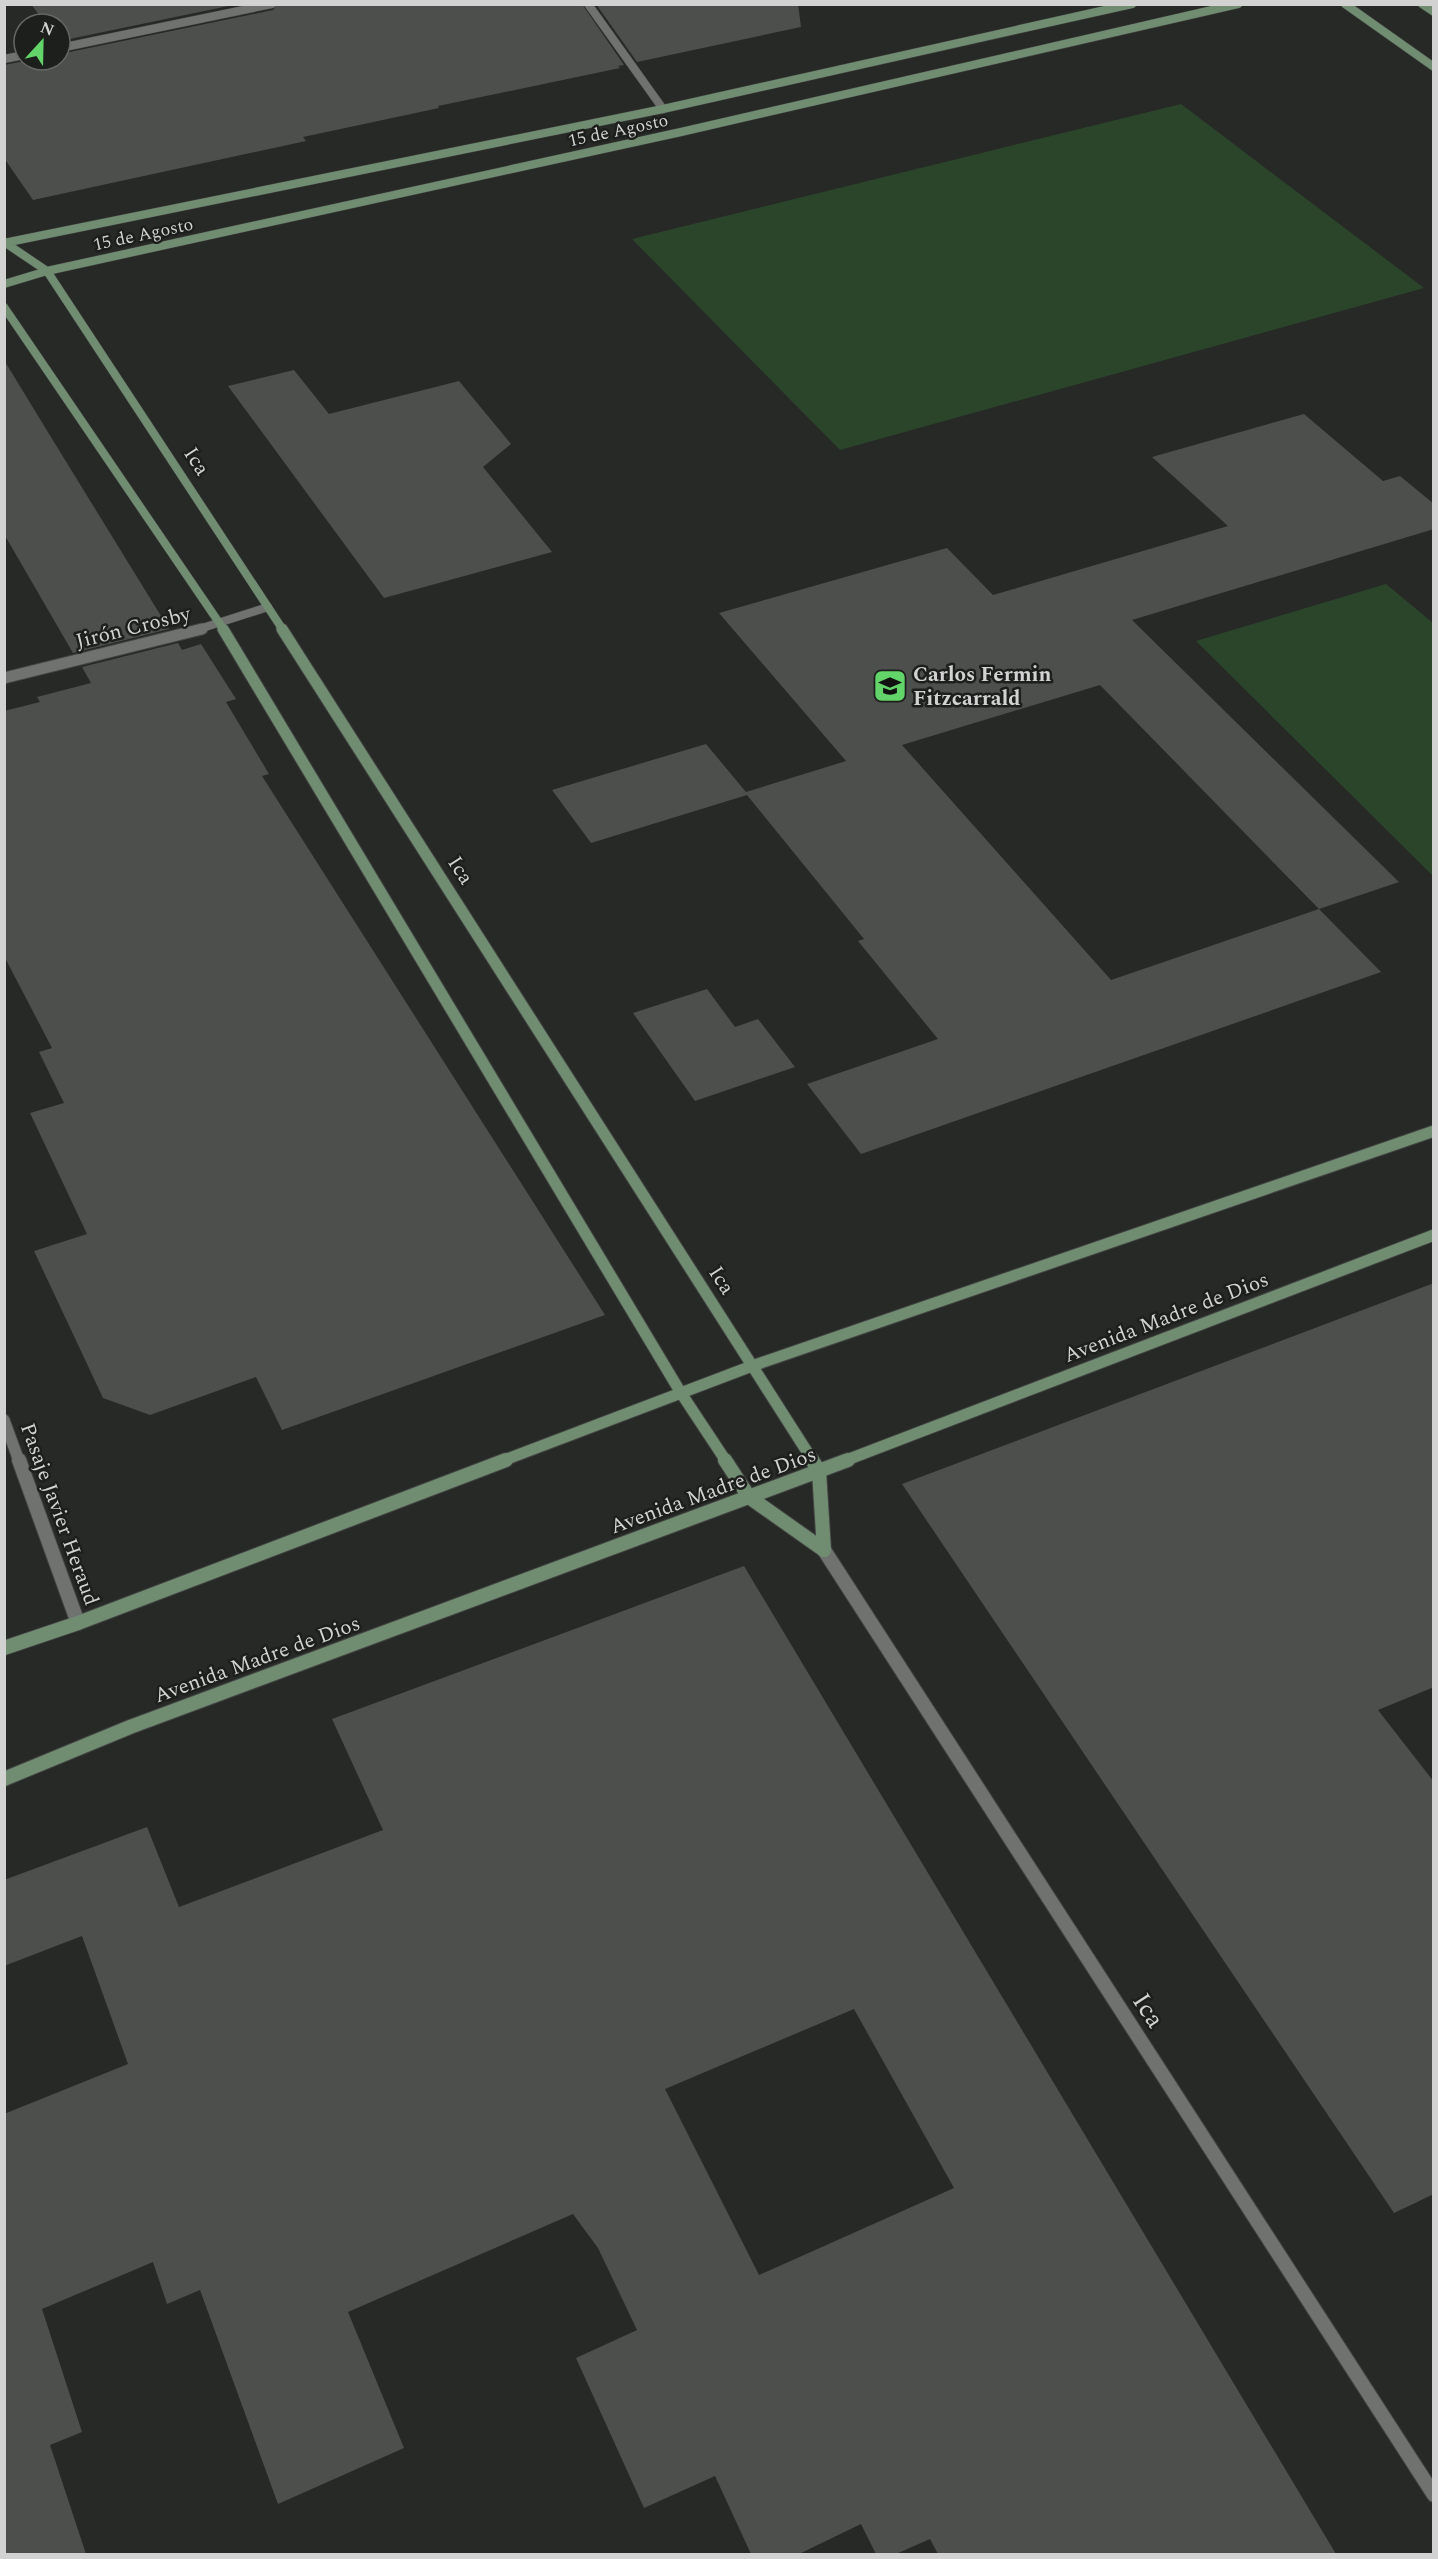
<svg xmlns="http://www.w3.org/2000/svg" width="1438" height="2559" viewBox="0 0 1438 2559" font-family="Spectral,serif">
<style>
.green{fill:#2b452b}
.building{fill:#4c4f4c;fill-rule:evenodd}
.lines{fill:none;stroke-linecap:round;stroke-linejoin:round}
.street-far2-casing{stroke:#424342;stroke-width:9}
.street-far1-casing{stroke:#424342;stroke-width:13}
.street-casing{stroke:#424342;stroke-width:16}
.secondary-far2-casing{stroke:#424342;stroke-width:9}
.secondary-far1-casing{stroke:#424342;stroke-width:13}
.secondary-casing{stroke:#424342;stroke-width:16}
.street-far2{stroke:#707270;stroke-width:8}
.street-far1{stroke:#707270;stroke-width:11}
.street{stroke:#707270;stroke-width:14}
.secondary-far2{stroke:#708d71;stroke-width:8}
.secondary-far1{stroke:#708d71;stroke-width:11}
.secondary{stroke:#708d71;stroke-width:14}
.labels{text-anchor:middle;stroke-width:5;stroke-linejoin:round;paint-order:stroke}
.far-street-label{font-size:18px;fill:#d1d2d1;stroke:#1d1f1d}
.street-label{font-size:21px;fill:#d1d2d1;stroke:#1d1f1d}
.poi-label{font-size:21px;font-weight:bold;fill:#d1d2d1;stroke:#1d1f1d;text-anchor:start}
.near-street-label{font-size:26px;fill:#d1d2d1;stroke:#1d1f1d}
</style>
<rect width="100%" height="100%" fill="#272927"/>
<g class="green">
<polygon points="1181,104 1424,288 840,450 632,239"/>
<polygon points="1386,584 1433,623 1433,876 1196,641"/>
</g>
<g class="building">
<polygon points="31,4 238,4 60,41 60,24 46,24"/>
<polygon points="278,4 582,4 624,65 618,66 620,68 438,106 439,108 303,137 306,141 33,200 4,158 4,65 30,60 60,60 60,54 273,10"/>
<polygon points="596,4 798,4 801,27 637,62"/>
<polygon points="4,360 46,429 169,629 73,653 4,534"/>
<polygon points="294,370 329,414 459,381 511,444 483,467 552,552 384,598 228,386"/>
<path d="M1304,414l79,67 17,-5 34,28v25l-302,91 267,262 -80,27 62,63 -520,182 -54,-70 131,-45 -80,-98 6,-2 -117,-144 -156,48 -39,-53 154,-46 40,48 100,-31 -127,-148 228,-65 46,47 235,-69 -76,-69zM1100,685l219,224 -208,71 -209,-235z"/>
<polygon points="178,643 182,650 201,644 236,699 226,702 269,774 262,776 605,1315 282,1430 256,1377 150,1415 103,1398 34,1251 87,1234 30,1113 64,1103 39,1052 52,1048 4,956 4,711 40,702 37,697 91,683 82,667"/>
<polygon points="707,989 735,1027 758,1019 795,1067 695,1101 633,1013"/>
<polygon points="1434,1283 1434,1687 1378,1710 1434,1782 1434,2194 1394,2213 902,1484"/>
<path d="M744,1566l592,988h-398l-8,-15 -34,15h-20l-15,-30 -62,30h-48l-36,-78 -71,32 -68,-150 61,-28 -39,-82 -25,-34 -225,98 56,136 -126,56 -78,-214 -33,14 -14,-42 -111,47 40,123 -32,13 36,109h-82v-440l124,-50 -46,-128 -78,30v-86l143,-53 32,80 204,-77 -51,-111zM854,2009l100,179 -195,87 -94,-186z"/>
</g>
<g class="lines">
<defs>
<g id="street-far2">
<polyline points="588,4 663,109"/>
<polyline points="60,48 272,4"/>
<polyline points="4,59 24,55"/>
<polyline points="196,630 268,607"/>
</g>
<g id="street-far1">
<polyline points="4,678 202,629"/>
<polyline points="4,1420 19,1461"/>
</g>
<g id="street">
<polyline points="19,1460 78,1623"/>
<polyline points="824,1550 1434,2495"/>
</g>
<g id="secondary-far2">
<polyline points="1345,4 1434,67"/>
<polyline points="1422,4 1434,12"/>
<polyline points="4,242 47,271 283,630"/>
<polyline points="4,243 663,109 1132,4"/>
<polyline points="4,284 47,271 681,132 1238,4"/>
<polyline points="4,307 224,630"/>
</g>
<g id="secondary-far1">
<polyline points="223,629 681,1393 726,1461"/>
<polyline points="282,629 813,1461"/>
<polyline points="502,1461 752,1366 1434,1131"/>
<polyline points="844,1461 1434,1235"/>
</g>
<g id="secondary">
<polyline points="725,1460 749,1497 824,1550"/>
<polyline points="812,1460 819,1471 824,1550"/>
<polyline points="4,1648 78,1623 506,1460"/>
<polyline points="4,1779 130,1727 848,1460"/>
</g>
</defs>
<use href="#street-far2" class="street-far2-casing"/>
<use href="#street-far1" class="street-far1-casing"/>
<use href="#street" class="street-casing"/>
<use href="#secondary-far2" class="secondary-far2-casing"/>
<use href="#secondary-far1" class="secondary-far1-casing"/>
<use href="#secondary" class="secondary-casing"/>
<use href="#street-far2" class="street-far2"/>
<use href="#street-far1" class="street-far1"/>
<use href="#street" class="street"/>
<use href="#secondary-far2" class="secondary-far2"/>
<use href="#secondary-far1" class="secondary-far1"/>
<use href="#secondary" class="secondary"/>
</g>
<defs>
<symbol id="school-square" viewBox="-11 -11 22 22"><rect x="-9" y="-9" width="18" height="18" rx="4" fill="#62d469" stroke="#1d1f1d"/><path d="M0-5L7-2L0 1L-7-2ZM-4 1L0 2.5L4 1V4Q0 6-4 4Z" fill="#111"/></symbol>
</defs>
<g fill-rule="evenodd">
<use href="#school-square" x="871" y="667" width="38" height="38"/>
</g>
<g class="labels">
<g class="far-street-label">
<text transform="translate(618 130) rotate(-12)" y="6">15 de Agosto</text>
<text transform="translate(143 234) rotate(-12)" y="6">15 de Agosto</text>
</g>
<g class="street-label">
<text transform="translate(197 461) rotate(57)" y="7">Ica</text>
<text transform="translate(133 627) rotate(-14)" y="7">Jirón Crosby</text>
<text transform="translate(461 870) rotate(57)" y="7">Ica</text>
<text transform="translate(722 1280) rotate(57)" y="7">Ica</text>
<text transform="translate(1166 1317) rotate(-21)" y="7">Avenida Madre de Dios</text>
<text transform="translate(713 1490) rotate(-20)" y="7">Avenida Madre de Dios</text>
<text transform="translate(60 1514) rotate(70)" y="7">Pasaje Javier Heraud</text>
<text transform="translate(257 1659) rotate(-20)" y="7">Avenida Madre de Dios</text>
</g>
<g class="poi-label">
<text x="913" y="681">Carlos Fermin<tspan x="913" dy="24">Fitzcarrald</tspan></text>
</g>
<g class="near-street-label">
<text transform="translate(1149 2010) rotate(57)" y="9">Ica</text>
</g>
</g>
<rect width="1438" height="2559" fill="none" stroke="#d1d2d1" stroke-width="12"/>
<g transform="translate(42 42) rotate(22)"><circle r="28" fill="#1d1f1d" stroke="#656765" stroke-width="1.5"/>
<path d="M0-4.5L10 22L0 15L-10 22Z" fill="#62d469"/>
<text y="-9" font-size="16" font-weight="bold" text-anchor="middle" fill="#d1d2d1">N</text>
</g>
</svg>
